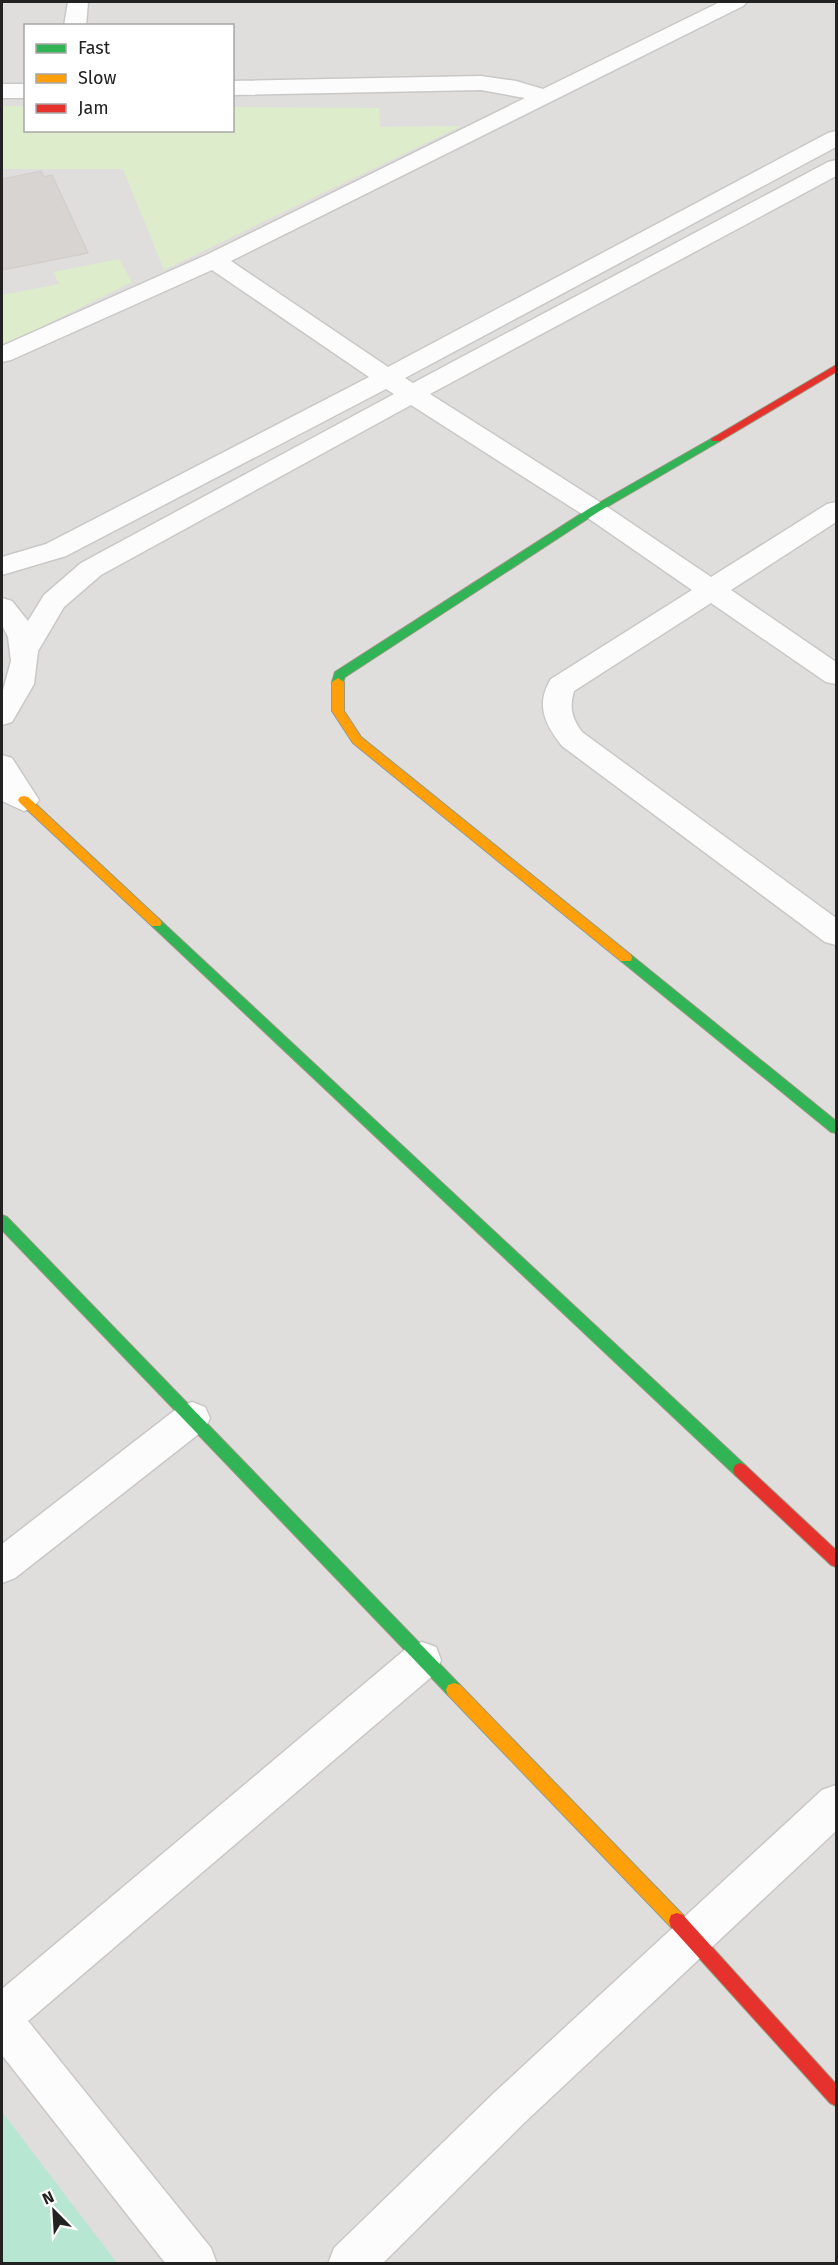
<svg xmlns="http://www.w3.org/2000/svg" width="838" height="2265" viewBox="0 0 838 2265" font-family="'Fira Sans',sans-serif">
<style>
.residential{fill:#dfdedc;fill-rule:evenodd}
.grass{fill:#ddeccb}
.pitch{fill:#b7e6d2}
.building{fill:#d7d4d2;stroke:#d3d0cc;stroke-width:1.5}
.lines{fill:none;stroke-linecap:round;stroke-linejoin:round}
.street-casing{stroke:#c9c8c7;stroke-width:3}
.fast-casing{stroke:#999a82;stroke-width:2}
.slow-casing{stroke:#999a82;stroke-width:2}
.jam-casing{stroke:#999a82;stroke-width:2}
.street{fill:#fdfcfc;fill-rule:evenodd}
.fast{fill:#30b455;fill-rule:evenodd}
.slow{fill:#ff9f0a;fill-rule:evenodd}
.jam{fill:#e5322d;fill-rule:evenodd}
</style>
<rect width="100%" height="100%" fill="#f0eeeb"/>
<path class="residential" d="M2,2h834v2261h-834zM26,26h206v104h-206z"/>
<g class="grass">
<polygon points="2,106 25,106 26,130 232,130 233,107 379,108 380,127 461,126 164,270 123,169 2,169"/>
<polygon points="119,259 132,282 2,346 2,295 59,284 53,272"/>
</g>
<polygon class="pitch" points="2,2112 117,2263 2,2263"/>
<polygon class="building" points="41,171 44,177 52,175 88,253 2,270 2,179"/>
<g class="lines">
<defs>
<g id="street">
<polygon points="68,2 88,2 86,26 64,26"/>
<path d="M720,2h27l-4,4 -512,255 157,106 440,-234 8,-2v16l-431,231 8,5 415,-221 8,-2v16l-406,218 173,110 108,73 116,-73 9,-2v20l-105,68 105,72v22l-10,-2 -115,-79 -137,88c-5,17 -2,27 8,41l254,186v27l-11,-3 -263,-196c-17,-22 -27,-41 -11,-67l141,-89 -107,-74 -174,-111 -310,170 -37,32 -26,44 -4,33 -22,38 -10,3v-31l9,-33 -3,-24 -6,-12v-27l10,3 16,20 16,-26 37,-32 313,-169 -8,-5 -320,167 -64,19v-18l44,-13 323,-167 -157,-107 -201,90 -9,2v-16l204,-91 319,-157 -44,-8 -249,5v-14l249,-5 35,5 27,8z"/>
<rect x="2" y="84" width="24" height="14"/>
<polygon points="2,755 12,758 39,800 34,807 24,811 2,801"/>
<polygon points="192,1402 205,1407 210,1418 205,1429 15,1578 2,1583 2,1544 179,1407"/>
<polygon points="422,1642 436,1647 441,1660 436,1673 28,2021 211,2248 217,2264 166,2264 2,2055 2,1989 408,1647"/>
<polygon points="836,1785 836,1831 525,2122 382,2264 328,2264 334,2248 495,2092 822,1790"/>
</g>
<g id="fast">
<polygon points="716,436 721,439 720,441 598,512 345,677 342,685 334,685 332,682 335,672 590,508"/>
<polygon points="156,918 160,920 745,1465 747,1470 745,1475 740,1477 735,1475 152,926 150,923 152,920"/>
<polygon points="626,953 631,955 836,1121 836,1133 831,1132 621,961 620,958"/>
<polygon points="2,1215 7,1217 460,1685 462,1690 460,1695 454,1697 448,1695 2,1230"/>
</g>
<g id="slow">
<polygon points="338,678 344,682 344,711 361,737 631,955 632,958 631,961 621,961 353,743 332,711 332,682"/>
<polygon points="24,796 28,797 160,920 162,923 160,926 152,926 20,803 18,800 20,797"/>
<polygon points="454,1683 460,1685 683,1915 685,1921 683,1927 677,1929 671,1927 448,1695 446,1690 448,1685"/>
</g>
<g id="jam">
<polygon points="836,365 836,372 720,441 712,441 711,439"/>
<polygon points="740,1463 745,1465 836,1550 836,1567 831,1565 735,1475 733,1470 735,1465"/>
<polygon points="677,1913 683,1915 836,2084 836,2106 830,2103 671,1927 669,1921 671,1915"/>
</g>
</defs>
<use href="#street" class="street-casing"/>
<use href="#fast" class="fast-casing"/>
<use href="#slow" class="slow-casing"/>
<use href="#jam" class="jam-casing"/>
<use href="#street" class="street"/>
<use href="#fast" class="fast"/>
<use href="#slow" class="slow"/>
<use href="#jam" class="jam"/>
</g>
<rect width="838" height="2265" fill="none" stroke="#222222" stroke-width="6"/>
<rect x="24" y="24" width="210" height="108" fill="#ffffff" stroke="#a7a7a7" stroke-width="1.5"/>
<rect x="36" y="44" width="30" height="9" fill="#30b455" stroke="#a7a7a7" stroke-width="1.5"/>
<text x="78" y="54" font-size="18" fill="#222222">Fast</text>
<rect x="36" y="74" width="30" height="9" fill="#ff9f0a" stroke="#a7a7a7" stroke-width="1.5"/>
<text x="78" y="84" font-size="18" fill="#222222">Slow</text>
<rect x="36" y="104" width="30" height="9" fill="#e5322d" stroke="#a7a7a7" stroke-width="1.5"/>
<text x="78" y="114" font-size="18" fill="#222222">Jam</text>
<g transform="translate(54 2211) rotate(336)" stroke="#ffffff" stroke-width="4.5" paint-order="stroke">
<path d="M0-4.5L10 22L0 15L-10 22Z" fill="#222222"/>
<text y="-9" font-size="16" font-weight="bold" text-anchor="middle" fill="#222222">N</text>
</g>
</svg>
